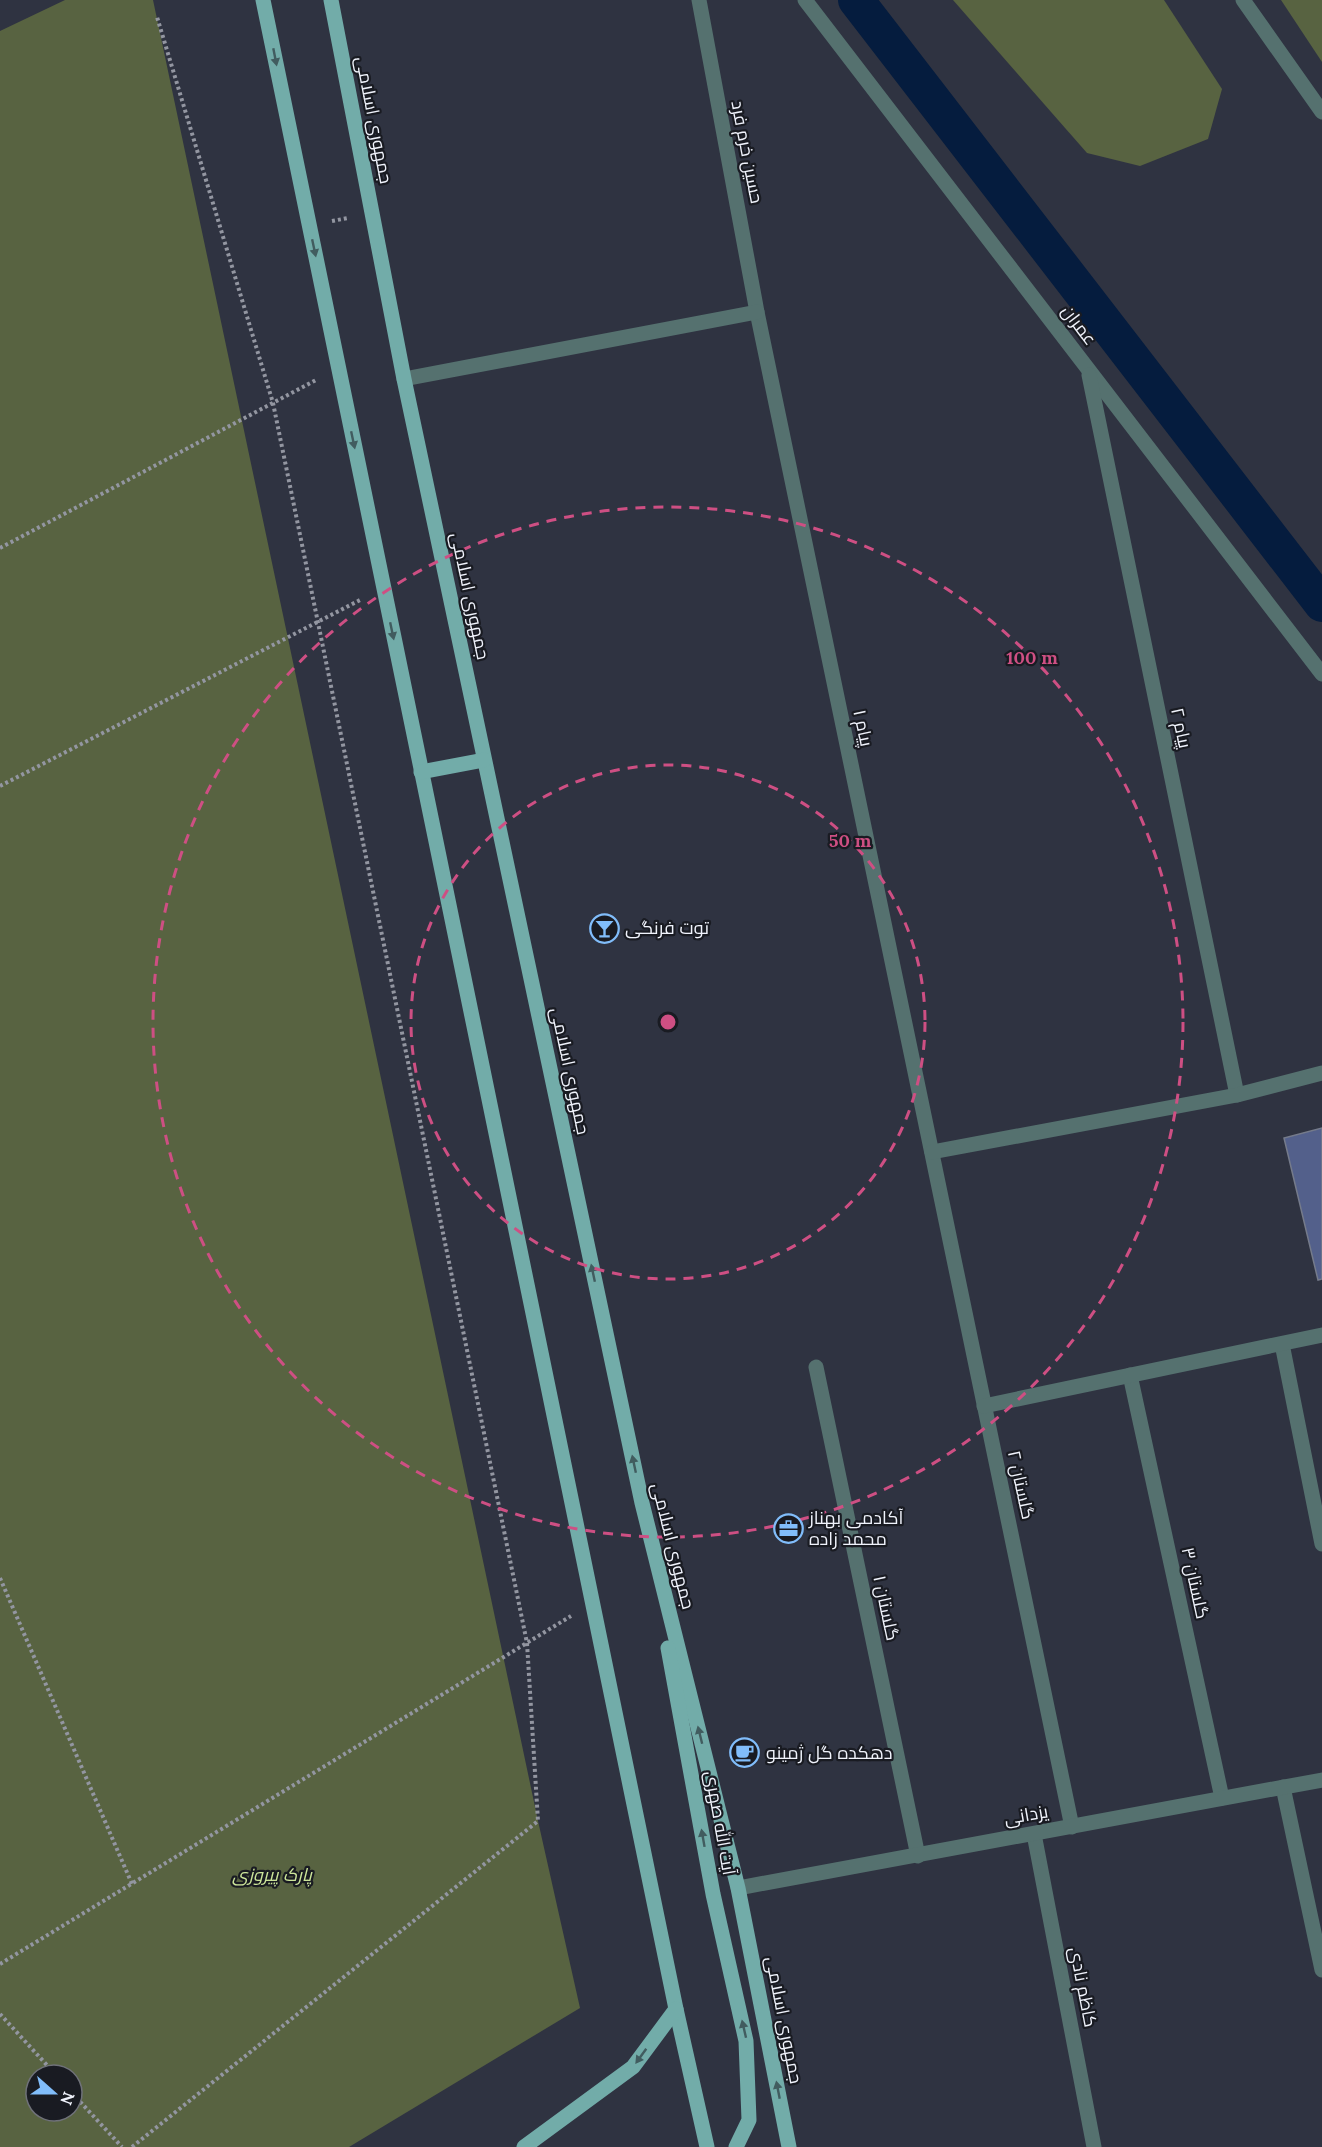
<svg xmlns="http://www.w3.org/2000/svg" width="1322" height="2147" viewBox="0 0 1322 2147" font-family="Lora,Cairo,serif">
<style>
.green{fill:#586341;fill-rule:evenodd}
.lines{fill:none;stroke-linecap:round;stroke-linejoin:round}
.canal{stroke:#051c3e;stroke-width:36}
.building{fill:#53608b;stroke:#757b8b;stroke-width:1.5}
.path{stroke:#9396a1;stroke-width:4;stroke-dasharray:3 3;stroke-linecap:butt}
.minor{stroke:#55716f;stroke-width:15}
.major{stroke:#72aca9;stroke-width:15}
.oneway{fill:#415c5f}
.ring{fill:none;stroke:#ce4f83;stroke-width:3;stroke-dasharray:10 8}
.labels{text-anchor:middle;stroke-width:4.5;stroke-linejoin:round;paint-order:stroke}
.street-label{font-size:18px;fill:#f0f3fc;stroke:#191b22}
.poi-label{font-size:18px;fill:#f0f3fc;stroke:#191b22;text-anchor:start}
.park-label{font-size:18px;font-style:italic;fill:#cce59a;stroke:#191b22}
.centre{fill:#ce4f83;stroke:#191b22;stroke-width:3}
.ring-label{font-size:18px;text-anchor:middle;font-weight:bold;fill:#ce4f83;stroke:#191b22;stroke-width:4.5;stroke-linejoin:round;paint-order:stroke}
</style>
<rect width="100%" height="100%" fill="#2f3341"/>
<g class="green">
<path d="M65,0h88l385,1821 42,187 -231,139h-349v-2116zM36,2075h36v36h-36z"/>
<polygon points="953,0 1164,0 1222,89 1208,139 1140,166 1087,153"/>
<polygon points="1281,0 1322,0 1322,62"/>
</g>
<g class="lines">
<polyline class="canal" points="856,0 1322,604"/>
</g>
<polygon class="building" points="1322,1128 1322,1279 1318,1280 1284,1138"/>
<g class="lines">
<g class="path">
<polyline points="332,221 348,218"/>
<polyline points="0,548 316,380"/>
<polyline points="0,786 362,599"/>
<polyline points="0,1578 132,1884"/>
<polyline points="0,1964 571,1616"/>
<polyline points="0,2014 56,2075"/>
<polyline points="72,2093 122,2147"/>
<polyline points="132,2147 538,1821 527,1643 273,403 157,17"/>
</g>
<g class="minor">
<polyline points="699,0 757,312 1072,1827"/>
<polyline points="805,0 1322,674"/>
<polyline points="1243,0 1322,112"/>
<polyline points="1089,375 1237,1095"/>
<polyline points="404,379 757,312"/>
<polyline points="932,1152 1237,1095 1322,1073"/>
<polyline points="1282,1344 1322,1544"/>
<polyline points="816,1367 918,1856"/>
<polyline points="1130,1375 1222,1798"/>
<polyline points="984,1406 1322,1335"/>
<polyline points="1283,1787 1322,1970"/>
<polyline points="1034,1834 1094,2147"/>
<polyline points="738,1888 1322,1780"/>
</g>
<g class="major">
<polyline points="263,0 676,2009 707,2147"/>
<polyline points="331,0 404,379 642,1503 738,1888 789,2147"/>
<polyline points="421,772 484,760"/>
<polyline points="668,1648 713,1894 746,2041 749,2120 736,2147"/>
<polyline points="524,2147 633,2067 676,2009"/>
</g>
</g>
<defs><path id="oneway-solid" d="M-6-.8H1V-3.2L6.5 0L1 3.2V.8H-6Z" transform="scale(1.5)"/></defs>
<g class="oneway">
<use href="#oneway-solid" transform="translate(275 57) rotate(79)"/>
<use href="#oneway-solid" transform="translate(314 248) rotate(78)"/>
<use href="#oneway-solid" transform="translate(353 440) rotate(78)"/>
<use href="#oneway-solid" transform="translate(392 631) rotate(78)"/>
<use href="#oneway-solid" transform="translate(593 1273) rotate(-102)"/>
<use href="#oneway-solid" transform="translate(634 1464) rotate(-102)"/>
<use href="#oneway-solid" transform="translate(700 1735) rotate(-104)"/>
<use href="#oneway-solid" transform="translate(703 1838) rotate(-100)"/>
<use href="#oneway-solid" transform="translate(744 2029) rotate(-103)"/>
<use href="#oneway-solid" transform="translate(641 2056) rotate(126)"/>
<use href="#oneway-solid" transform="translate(778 2090) rotate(-101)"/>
</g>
<g class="ring">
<circle cx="668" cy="1022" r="257"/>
<circle cx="668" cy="1022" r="515"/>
</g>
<defs>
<symbol id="bar-ring" viewBox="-11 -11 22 22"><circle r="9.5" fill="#191b22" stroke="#81bdfa" stroke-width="1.5"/><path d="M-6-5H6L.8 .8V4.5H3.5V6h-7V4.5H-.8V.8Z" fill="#81bdfa"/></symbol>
<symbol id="office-ring" viewBox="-11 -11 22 22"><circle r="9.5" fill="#191b22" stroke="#81bdfa" stroke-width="1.5"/><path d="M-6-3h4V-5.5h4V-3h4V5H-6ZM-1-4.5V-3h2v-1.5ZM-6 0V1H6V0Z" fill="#81bdfa"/></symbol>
<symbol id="cafe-ring" viewBox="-11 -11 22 22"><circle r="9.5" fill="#191b22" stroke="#81bdfa" stroke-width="1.5"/><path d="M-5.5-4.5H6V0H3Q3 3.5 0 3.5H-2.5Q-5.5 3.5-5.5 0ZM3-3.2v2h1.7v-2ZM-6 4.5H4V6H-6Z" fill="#81bdfa"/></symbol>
</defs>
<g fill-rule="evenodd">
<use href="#bar-ring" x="588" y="912" width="33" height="33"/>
<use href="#office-ring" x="772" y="1512" width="33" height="33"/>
<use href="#cafe-ring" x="728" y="1736" width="33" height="33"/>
</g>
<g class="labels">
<g class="street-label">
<text transform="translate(374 120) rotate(79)" y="6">جمهوری اسلامی</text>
<text transform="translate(747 152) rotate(79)" y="6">حسین خرم فرد</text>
<text transform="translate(1079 325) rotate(53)" y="6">عمران</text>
<text transform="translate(470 596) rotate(78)" y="6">جمهوری اسلامی</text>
<text transform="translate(863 728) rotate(78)" y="6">پیام ۱</text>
<text transform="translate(1181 728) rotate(78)" y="6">پیام ۲</text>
<text transform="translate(570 1071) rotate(78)" y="6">جمهوری اسلامی</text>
<text transform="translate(1021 1485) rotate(78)" y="6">گلستان ۲</text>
<text transform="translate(673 1546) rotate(76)" y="6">جمهوری اسلامی</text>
<text transform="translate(1195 1583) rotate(78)" y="6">گلستان ۳</text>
<text transform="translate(886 1608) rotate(78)" y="6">گلستان ۱</text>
<text transform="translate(1026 1815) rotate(-10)" y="6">یزدانی</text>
<text transform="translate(720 1823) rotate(80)" y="6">آیت الله صهری</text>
<text transform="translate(1083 1987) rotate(79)" y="6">کاظم نادی</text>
<text transform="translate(784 2020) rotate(79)" y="6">جمهوری اسلامی</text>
</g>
<g class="poi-label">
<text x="625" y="934">توت فرنگی</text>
<text x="809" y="1524">آکادمی بهناز<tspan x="809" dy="21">محمد زاده</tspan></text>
<text x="766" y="1759">دهکده گل ژمینو</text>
</g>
<g class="park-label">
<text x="272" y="1881">پارک پیروزی</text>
</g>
</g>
<circle cx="668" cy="1022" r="9" class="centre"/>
<g class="ring-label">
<text x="1032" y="664">100 m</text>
<text x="850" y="847">50 m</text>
</g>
<g transform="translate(54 2093) rotate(111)"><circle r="28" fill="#191b22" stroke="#6f7179" stroke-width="1.5"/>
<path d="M0-4.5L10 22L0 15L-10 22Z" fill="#81bdfa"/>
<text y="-9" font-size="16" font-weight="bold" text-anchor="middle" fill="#f0f3fc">N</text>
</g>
</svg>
